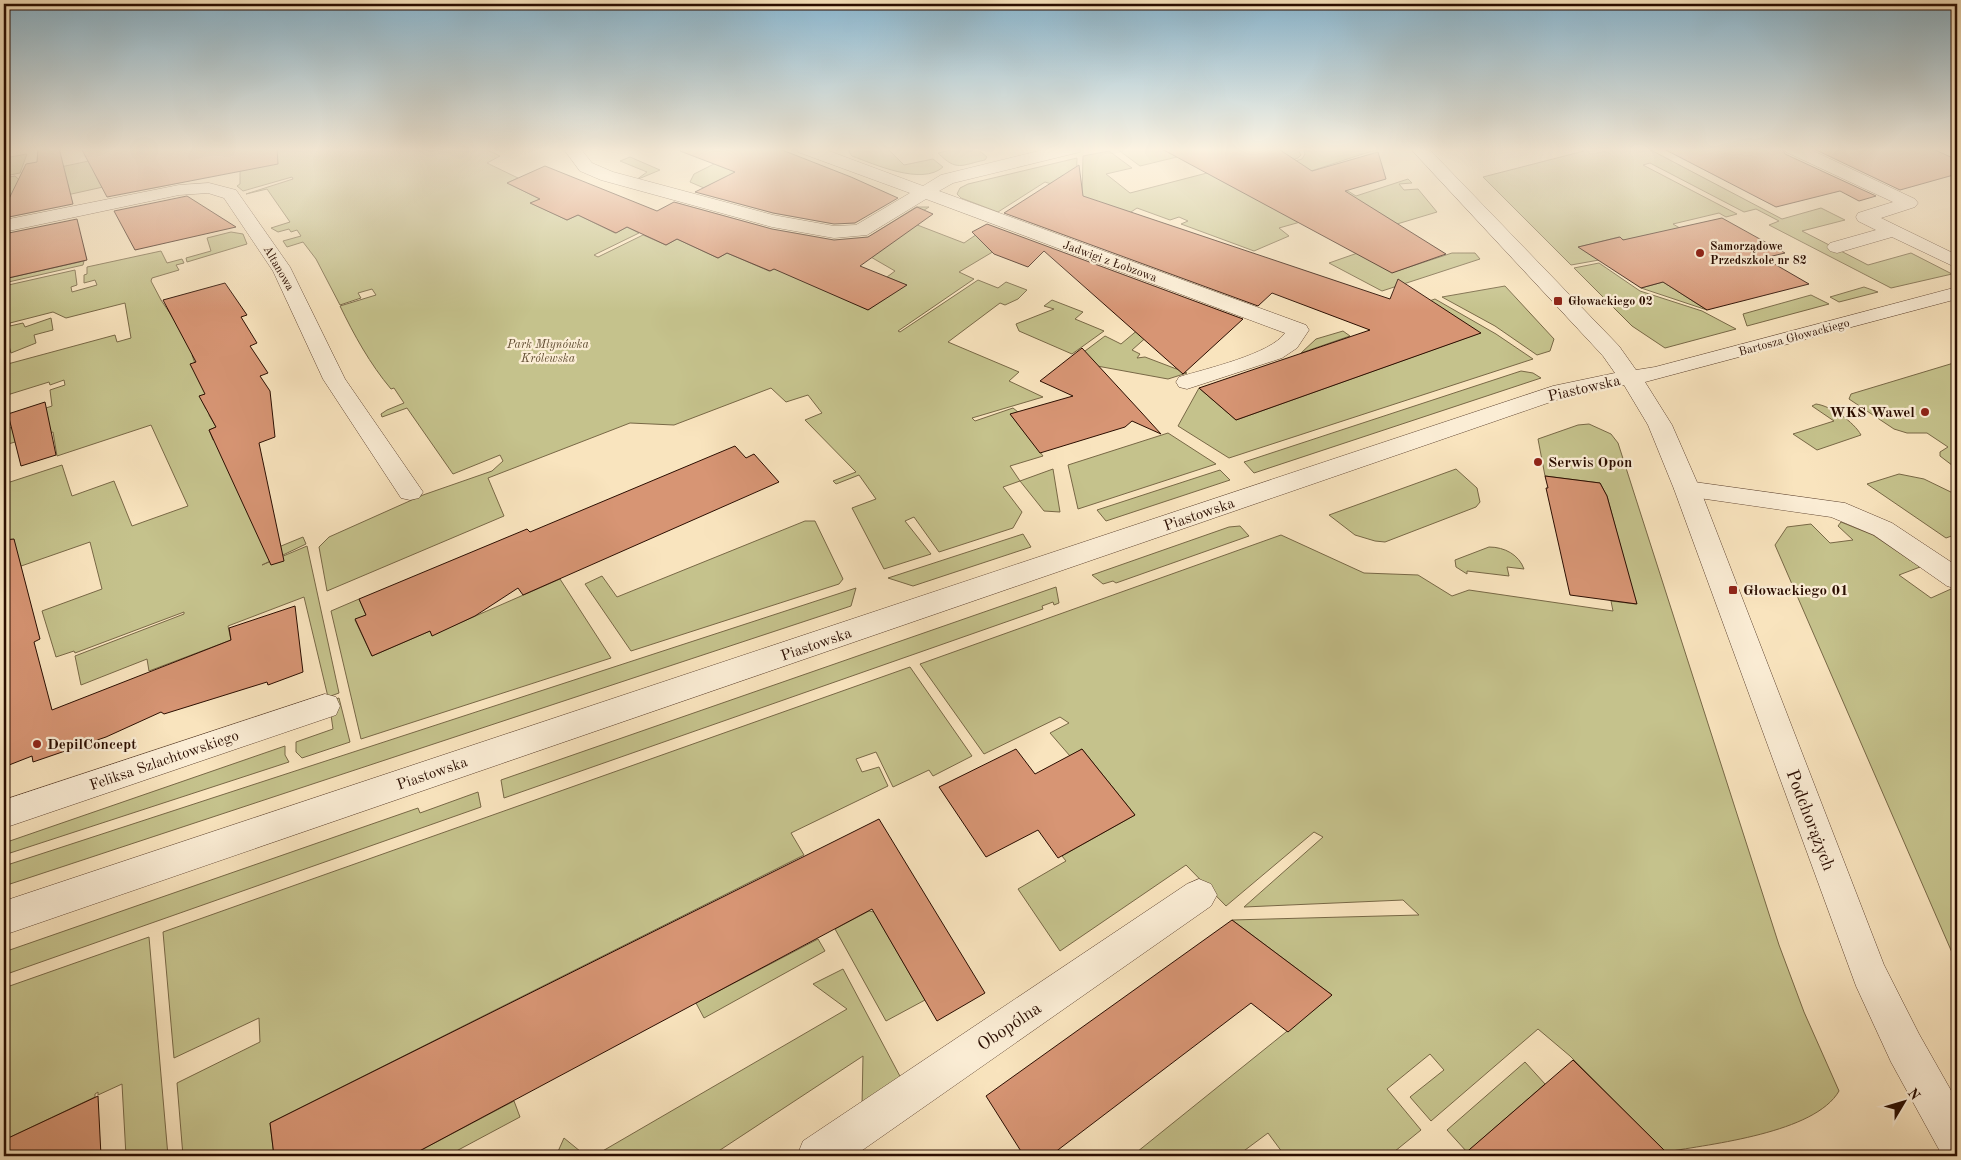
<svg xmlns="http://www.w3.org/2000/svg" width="1961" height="1160" viewBox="0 0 1961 1160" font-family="'Old Standard TT',serif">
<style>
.green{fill:#c5c28c;stroke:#786846}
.building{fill:#d79574;stroke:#2a0d00}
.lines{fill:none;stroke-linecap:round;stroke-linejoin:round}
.minor-casing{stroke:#5e4330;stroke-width:1}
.tertiary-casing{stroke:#5e4330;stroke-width:1}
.minor{fill:#fbedd5;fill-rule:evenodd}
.tertiary{fill:#fbedd5;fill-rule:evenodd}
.poi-dot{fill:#8f2418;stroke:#fbedd5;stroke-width:2}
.labels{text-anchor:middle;stroke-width:4.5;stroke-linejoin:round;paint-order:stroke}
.far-poi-label{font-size:12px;font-weight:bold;fill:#2a0d00;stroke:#fbedd5;text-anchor:start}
.far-street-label{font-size:12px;fill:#2a0d00;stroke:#fbedd5}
.far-park-label{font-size:12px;font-style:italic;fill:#604c31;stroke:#fbedd5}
.street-label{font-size:15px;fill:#2a0d00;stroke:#fbedd5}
.poi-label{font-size:15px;font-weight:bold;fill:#2a0d00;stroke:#fbedd5;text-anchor:start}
.near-street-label{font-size:18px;fill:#2a0d00;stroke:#fbedd5}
</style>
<rect width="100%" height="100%" fill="#f9e4be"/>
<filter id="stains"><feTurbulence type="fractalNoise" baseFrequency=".004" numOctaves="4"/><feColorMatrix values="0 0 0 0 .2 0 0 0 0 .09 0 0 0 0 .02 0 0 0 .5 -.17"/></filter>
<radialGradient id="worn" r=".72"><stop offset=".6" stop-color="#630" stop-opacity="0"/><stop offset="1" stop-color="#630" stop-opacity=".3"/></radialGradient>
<g class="green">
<path d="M233,148h250l17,8 -13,7 31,15 -11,5 33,16 -9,4 36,17 11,-5 37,18 12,-6 12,6 -45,22 4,2 45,-22 23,10 11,-6 41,19 9,-5 42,18 10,-5 127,19 -19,-8 8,-6 -38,-22 -1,-4 60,-38h13l-22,14 57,22 16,-11 36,6 -57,34 15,7 -76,52 2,1 78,-52 20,8 8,-6 21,8 -9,9 -13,6 -5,-2 -52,39 71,30 -10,9 34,16 -71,21 3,3 38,-13 5,4 -7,3 32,41 -33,10 10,15 33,-12 7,43 -16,-1 -24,-30 -17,6 19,25 -9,16 -74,24 -25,-35 -9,4 26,33 -47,15 -32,-61 24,-9 -17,-24 -23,9 -3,-3 23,-9 -51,-52 17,-7 -14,-18 -22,7 -15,-14 -97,37 -44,-2 -142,55 16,38 -177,75 -8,-44 10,-10 94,-42 69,-24 11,-10 -3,-6 -47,19 -46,-66 -25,9 -1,-3 6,-4 17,-7 -10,-15 -3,1c-21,-25 -37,-54 -51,-83l36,-11 -4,-6 -14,4 3,5 -21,7 -24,-46 -13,-17 -16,5 -4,-6 18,-5 -4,-6 -6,2 -2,-3 -11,3 -7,-4 19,-6 -23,-33 -21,5 47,-15 -1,-2 -49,14 -6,-5 3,-2v-13l-101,8 -135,30v-31l11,-2 12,11 -4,-12 108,-23z"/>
<path d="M850,148h37l17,17 29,-6 10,8c-21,19 -69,-3 -91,-11l-3,-4z"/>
<path d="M959,148h17l11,9 -2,3c-24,5 -28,12 -47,-7z"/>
<polygon points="1170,148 1181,156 1140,166 1117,149"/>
<polygon points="1277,148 1297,148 1301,155 1298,158 1251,174 1302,159 1305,154 1303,148 1381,148 1311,171 1344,192 1348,191 1356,196 1408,179 1412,183 1399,184 1404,190 1418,189 1437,212 1397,224 1364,204 1279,228 1289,236 1254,251 1181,224 1188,221 1179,217 1170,220 1137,208 1125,216 1082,199 1083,156 1109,151 1132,168 1106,174 1130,193 1284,153"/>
<polygon points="1581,148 1647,148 1782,219 1821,208 1845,220 1802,231 1868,265 1911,253 1952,274 1891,288 1769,225 1779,221 1756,209 1744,212 1650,163 1643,165 1737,214 1726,217 1719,213 1673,224 1690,234 1660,263 1619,237 1579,247 1599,260 1571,265 1483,177 1584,151"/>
<polygon points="27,154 20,173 5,176 10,157"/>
<polygon points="630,157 660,170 636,180 647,172 620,161"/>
<polygon points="1077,158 1076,192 1045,182 998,212 961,198 957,194 960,188 968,184"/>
<polygon points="716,163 746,169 704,188 690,182 694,174"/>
<polygon points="231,232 243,234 247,244 187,262 186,258 211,251 207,238"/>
<polygon points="1389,242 1400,270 1452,253 1475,253 1480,259 1382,291 1329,263"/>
<polygon points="161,251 167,263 182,259 184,263 176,265 179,270 152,278 151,281 161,300 197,353 192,355 206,394 200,396 206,409 212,407 209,415 216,427 209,430 213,440 219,438 269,551 303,537 306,544 262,565 307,546 339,693 328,697 304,597 228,626 231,640 149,671 147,659 81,685 75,656 184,614 184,612 75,653 74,651 56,657 42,611 102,589 90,542 4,572 4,484 62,465 72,496 114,481 132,526 188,506 151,425 57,456 53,432 26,441 25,439 5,445 4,430 41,417 40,410 52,406 50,390 65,385 64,380 50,385 49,382 4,396 4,365 115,335 117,342 131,338 125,303 66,318 53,312 10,323 10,326 23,323 25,327 51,318 53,330 34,335 36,343 11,353 4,329 4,286 75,270 77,285 71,287 72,292 97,285 95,280 84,283 84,275 87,274 87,267"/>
<polygon points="84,261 83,265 4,283 4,279"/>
<polygon points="1599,263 1640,291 1702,311 1736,329 1665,348 1632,326 1574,268"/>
<polygon points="1663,282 1707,310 1641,288"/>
<polygon points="1505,286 1554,339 1550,351 1537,355 1495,326 1442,297"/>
<polygon points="1864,287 1878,292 1839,302 1830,297"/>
<polygon points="1811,295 1829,304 1747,326 1743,314"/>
<polygon points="1435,299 1496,334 1533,359 1229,458 1178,426 1199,388 1236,420 1480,333 1404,310"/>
<polygon points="1052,300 1083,312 1075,319 1104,331 1072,354 1019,331 1016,324 1054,309 1044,306"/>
<polygon points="1164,308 1159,326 1132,350 1140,354 1137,358 1145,357 1187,373 1168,379 1097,366 1077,357 1105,336 1121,344"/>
<polygon points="1343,331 1350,336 1301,353 1316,339"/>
<polygon points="1957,362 1957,469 1940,456 1940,452 1948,447 1927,433 1907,433 1894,429 1849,399 1851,394"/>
<polygon points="1521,371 1533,373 1541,378 1254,473 1244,462"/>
<path d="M1816,404c15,2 38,18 45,31l-44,15 -24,-16 41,-13 -22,-15z"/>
<path d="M1589,424l22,10 7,9 161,502 25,67 35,79c-24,42 -128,53 -173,61l-96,-96 -32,-27 -107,92 -21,-24 34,-27 -14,-16 -43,35 34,41 -32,26h-104l-17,-23 -31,23h-105l200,-161 -100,-75 187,-5 -16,-15 -159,7 79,-70 -9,-5 -88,74 -40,-41 -126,86 -42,-62 48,-28 -4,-5 73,-41 -53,-66 -12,7 -20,-23 19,-10 -9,-6 -76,37 -64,-90 361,-129 83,38 54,2 34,21 17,-6 144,21 -2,-10 25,3 -29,-108 -7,-13 -55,-7 -7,-37 40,-14z"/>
<polygon points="1168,433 1216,464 1078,509 1068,465"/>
<polygon points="1456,469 1477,488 1480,502 1476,507 1385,542 1375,541 1355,535 1329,515"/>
<polygon points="1220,470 1230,480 1106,521 1097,510"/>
<polygon points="1899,474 1924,479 1957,495 1957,534 1946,538 1867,484"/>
<polygon points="805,521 815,521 843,579 839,584 631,651 585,584 602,576 617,597"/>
<polygon points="1841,522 1873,535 1920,567 1899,575 1931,598 1951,589 1957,593 1957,964 1775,545 1787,527 1811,524 1830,543 1853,540 1838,526"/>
<polygon points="1240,526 1249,536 1116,583 1113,581 1103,584 1092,575 1229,527"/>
<polygon points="1023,534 1031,547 913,586 888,578"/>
<path d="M1489,547c16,0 30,8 35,22l-17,-2 2,9 -42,-5v3l-11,-7 -1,-7z"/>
<polygon points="560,579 611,658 361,739 331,611 359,599 366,615 355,620 372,656 430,631 432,635"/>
<polygon points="1056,587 1059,603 1054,605 1053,602 1042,606 1043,609 504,798 501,780"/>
<polygon points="856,588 851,606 4,886 4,866"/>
<polygon points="910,667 972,756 933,776 929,770 893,787 876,752 856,759 862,772 879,767 888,786 791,833 804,855 270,1123 274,1156 183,1156 177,1083 260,1042 259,1018 174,1058 163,932"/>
<polygon points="339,698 350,742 302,758 296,752 296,742 333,729 329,701"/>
<polygon points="285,746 285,755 289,762 4,855 4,843"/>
<polygon points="478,792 481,807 4,975 4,952 418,808 420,813"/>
<polygon points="869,911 874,912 925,1000 886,1021 835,929"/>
<polygon points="149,937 168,1156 126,1156 122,1084 98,1095 98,1092 95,1094 95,1097 4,1140 4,988"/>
<polygon points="818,939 825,951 704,1018 696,1003"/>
<polygon points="843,969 902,1080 862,1107 863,1056 711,1156 594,1156 847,1009 813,984"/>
<polygon points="1525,1062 1545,1084 1467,1152 1447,1130"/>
<polygon points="514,1101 520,1117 447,1156 410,1156"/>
<polygon points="564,1138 586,1156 556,1156"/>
</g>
<g class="building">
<polygon points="38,148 59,148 73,204 4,218 4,209 26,164 37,162"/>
<polygon points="81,148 277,148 278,164 107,197"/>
<polygon points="681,148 777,148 851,177 898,198 855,223 834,224 773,213 695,192 735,172 680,151"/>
<polygon points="1160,148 1277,148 1312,171 1378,152 1386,179 1345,191 1446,254 1392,273"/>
<polygon points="1662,148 1782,148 1785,154 1876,196 1859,201 1840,191 1776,207"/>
<polygon points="1812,148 1931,148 1957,160 1957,174 1900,190"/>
<polygon points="1079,165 1083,196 1390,299 1398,279 1481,333 1236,420 1199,388 1370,330 1272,293 1258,306 1004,213"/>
<polygon points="545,166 657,211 674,202 772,229 834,240 868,237 917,207 933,214 860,266 907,285 868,310 774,269 770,271 727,253 718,258 677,239 666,245 627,227 616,233 578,215 567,220 530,203 540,199 507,183"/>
<polygon points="187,196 236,227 135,250 114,211"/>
<polygon points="1722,218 1785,253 1764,258 1809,284 1707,310 1663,282 1641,288 1578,247 1620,237 1623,240"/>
<polygon points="77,219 87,260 4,279 4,234"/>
<polygon points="987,224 1243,319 1183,374 1044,251 1028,267 994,254 972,232"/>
<polygon points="225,283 247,315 241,317 257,343 250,346 268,373 260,376 270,391 275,437 259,443 284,561 271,565 209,430 216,427 199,396 205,394 190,364 196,362 163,300"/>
<polygon points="1082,348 1141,412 1161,434 1132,421 1125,427 1040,453 1010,414 1073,396 1040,381"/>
<polygon points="45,402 56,455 21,466 8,414"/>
<polygon points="735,446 746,458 754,454 779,482 523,595 518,588 475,616 432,636 430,631 372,656 355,619 366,615 359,599 527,529 530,532"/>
<polygon points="1545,476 1600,483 1607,496 1637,604 1570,595 1546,488 1548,488"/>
<polygon points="14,539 40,639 34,642 52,710 231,640 229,628 295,606 303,672 268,685 267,682 164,714 161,712 106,737 33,762 32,756 4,767 4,540"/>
<polygon points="1016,749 1035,774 1082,749 1135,815 1058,858 1038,830 986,857 939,787"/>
<polygon points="879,819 985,993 937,1021 872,909 410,1156 274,1156 270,1123"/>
<polygon points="1232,920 1332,995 1288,1032 1251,1003 1050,1156 1024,1156 986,1096"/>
<polygon points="1573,1060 1670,1156 1462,1156"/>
<polygon points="98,1096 101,1156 4,1156 4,1140"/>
</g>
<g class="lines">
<defs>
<g id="minor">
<path d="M563,148h17l12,15 21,9 160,43 61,11 22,-1 54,-32 -112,-41 -2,-4h25l102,38 18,-11 110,-27h31l-2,4 -127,31 -14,8 367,134 3,5 -12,18 -15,10 -95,31 -8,-2 -3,-5 3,-5c26,-8 92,-23 106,-44l-359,-134 -59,36 -33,3 -62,-11 -171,-47 -21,-9z"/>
<polygon points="1784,148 1807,148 1915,199 1918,203 1915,207 1881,218 1957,255 1957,268 1892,237 1837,253 1830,251 1827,247 1830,243 1876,230 1858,221 1856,217 1858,213 1893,202 1786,152"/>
<polygon points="209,183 236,190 290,267 345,379 423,492 419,498 410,500 401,498 323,379 273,271 224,198 208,193 179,195 4,232 4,220 179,185"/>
<polygon points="1687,481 1845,503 1892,523 1957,566 1957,589 1947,586 1874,535 1831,517 1678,495 1674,489 1678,483"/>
<polygon points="325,694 336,697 340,706 336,715 4,828 4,800"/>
<polygon points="1199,879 1211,884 1217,895 1211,906 854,1156 797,1156 803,1141 1187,884"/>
</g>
<polygon id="tertiary" points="1410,148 1428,148 1619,346 1636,370 1655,367 1957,287 1957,299 1645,382 1672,425 1700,489 1884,965 1919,1034 1957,1101 1957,1156 1942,1155 1891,1062 1856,986 1674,489 1648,425 1624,385 1568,396 4,935 4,901 1553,386 1615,373 1603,356"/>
</defs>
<use href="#minor" class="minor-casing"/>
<use href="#tertiary" class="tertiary-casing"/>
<use href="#minor" class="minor"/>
<use href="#tertiary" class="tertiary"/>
</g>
<linearGradient id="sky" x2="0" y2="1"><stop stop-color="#8ab8d2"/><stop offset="0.48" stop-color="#fcf3e2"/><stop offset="1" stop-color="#fcf3e2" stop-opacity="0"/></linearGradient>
<rect width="1961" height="311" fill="url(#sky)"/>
<g class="poi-dot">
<circle cx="1700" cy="253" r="5"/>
<rect x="1553" y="296" width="10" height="10" rx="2.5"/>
<circle cx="1925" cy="412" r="5"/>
<circle cx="1538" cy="462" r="5"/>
<rect x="1728" y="585" width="10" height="10" rx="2.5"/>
<circle cx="37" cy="744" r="5"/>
</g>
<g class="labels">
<g class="far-poi-label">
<text x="1710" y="250">Samorządowe<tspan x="1710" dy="14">Przedszkole nr 82</tspan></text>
<text x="1568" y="305">Głowackiego 02</text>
</g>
<g class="far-street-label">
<text transform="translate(1110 261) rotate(20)" y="4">Jadwigi z Łobzowa</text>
<text transform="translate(279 268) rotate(60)" y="4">Altanowa</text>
<text transform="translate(1794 337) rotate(-15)" y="4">Bartosza Głowackiego</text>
</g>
<g class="far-park-label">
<text x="548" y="348">Park Młynówka<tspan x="548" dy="14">Królewska</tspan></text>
</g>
<g class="street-label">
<text transform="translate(1584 388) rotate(-13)" y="5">Piastowska</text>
<text transform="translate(1199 514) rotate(-19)" y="5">Piastowska</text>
<text transform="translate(816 644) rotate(-19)" y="5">Piastowska</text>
<text transform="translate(164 760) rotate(-19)" y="5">Feliksa Szlachtowskiego</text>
<text transform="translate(432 773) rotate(-19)" y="5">Piastowska</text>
</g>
<g class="poi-label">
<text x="1915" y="417" text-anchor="end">WKS Wawel</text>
<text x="1548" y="467">Serwis Opon</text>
<text x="1743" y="595">Głowackiego 01</text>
<text x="47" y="749">DepilConcept</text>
</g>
<g class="near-street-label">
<text transform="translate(1811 820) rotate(69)" y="6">Podchorążych</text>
<text transform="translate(1009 1026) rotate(-34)" y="6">Obopólna</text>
</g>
</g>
<rect width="1961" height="1160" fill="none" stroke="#f9e4be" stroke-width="20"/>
<rect x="5" y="5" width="1951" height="1150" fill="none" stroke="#2a0d00" stroke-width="2.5"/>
<rect x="10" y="10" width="1941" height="1140" fill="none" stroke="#2a0d00"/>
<g transform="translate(1904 1102) rotate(52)" stroke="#fbedd5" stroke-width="4" paint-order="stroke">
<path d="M0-4L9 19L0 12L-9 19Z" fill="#2a0d00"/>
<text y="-8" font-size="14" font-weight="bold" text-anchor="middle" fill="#2a0d00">N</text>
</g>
<rect width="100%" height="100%" filter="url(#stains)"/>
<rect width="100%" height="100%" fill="url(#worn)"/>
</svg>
